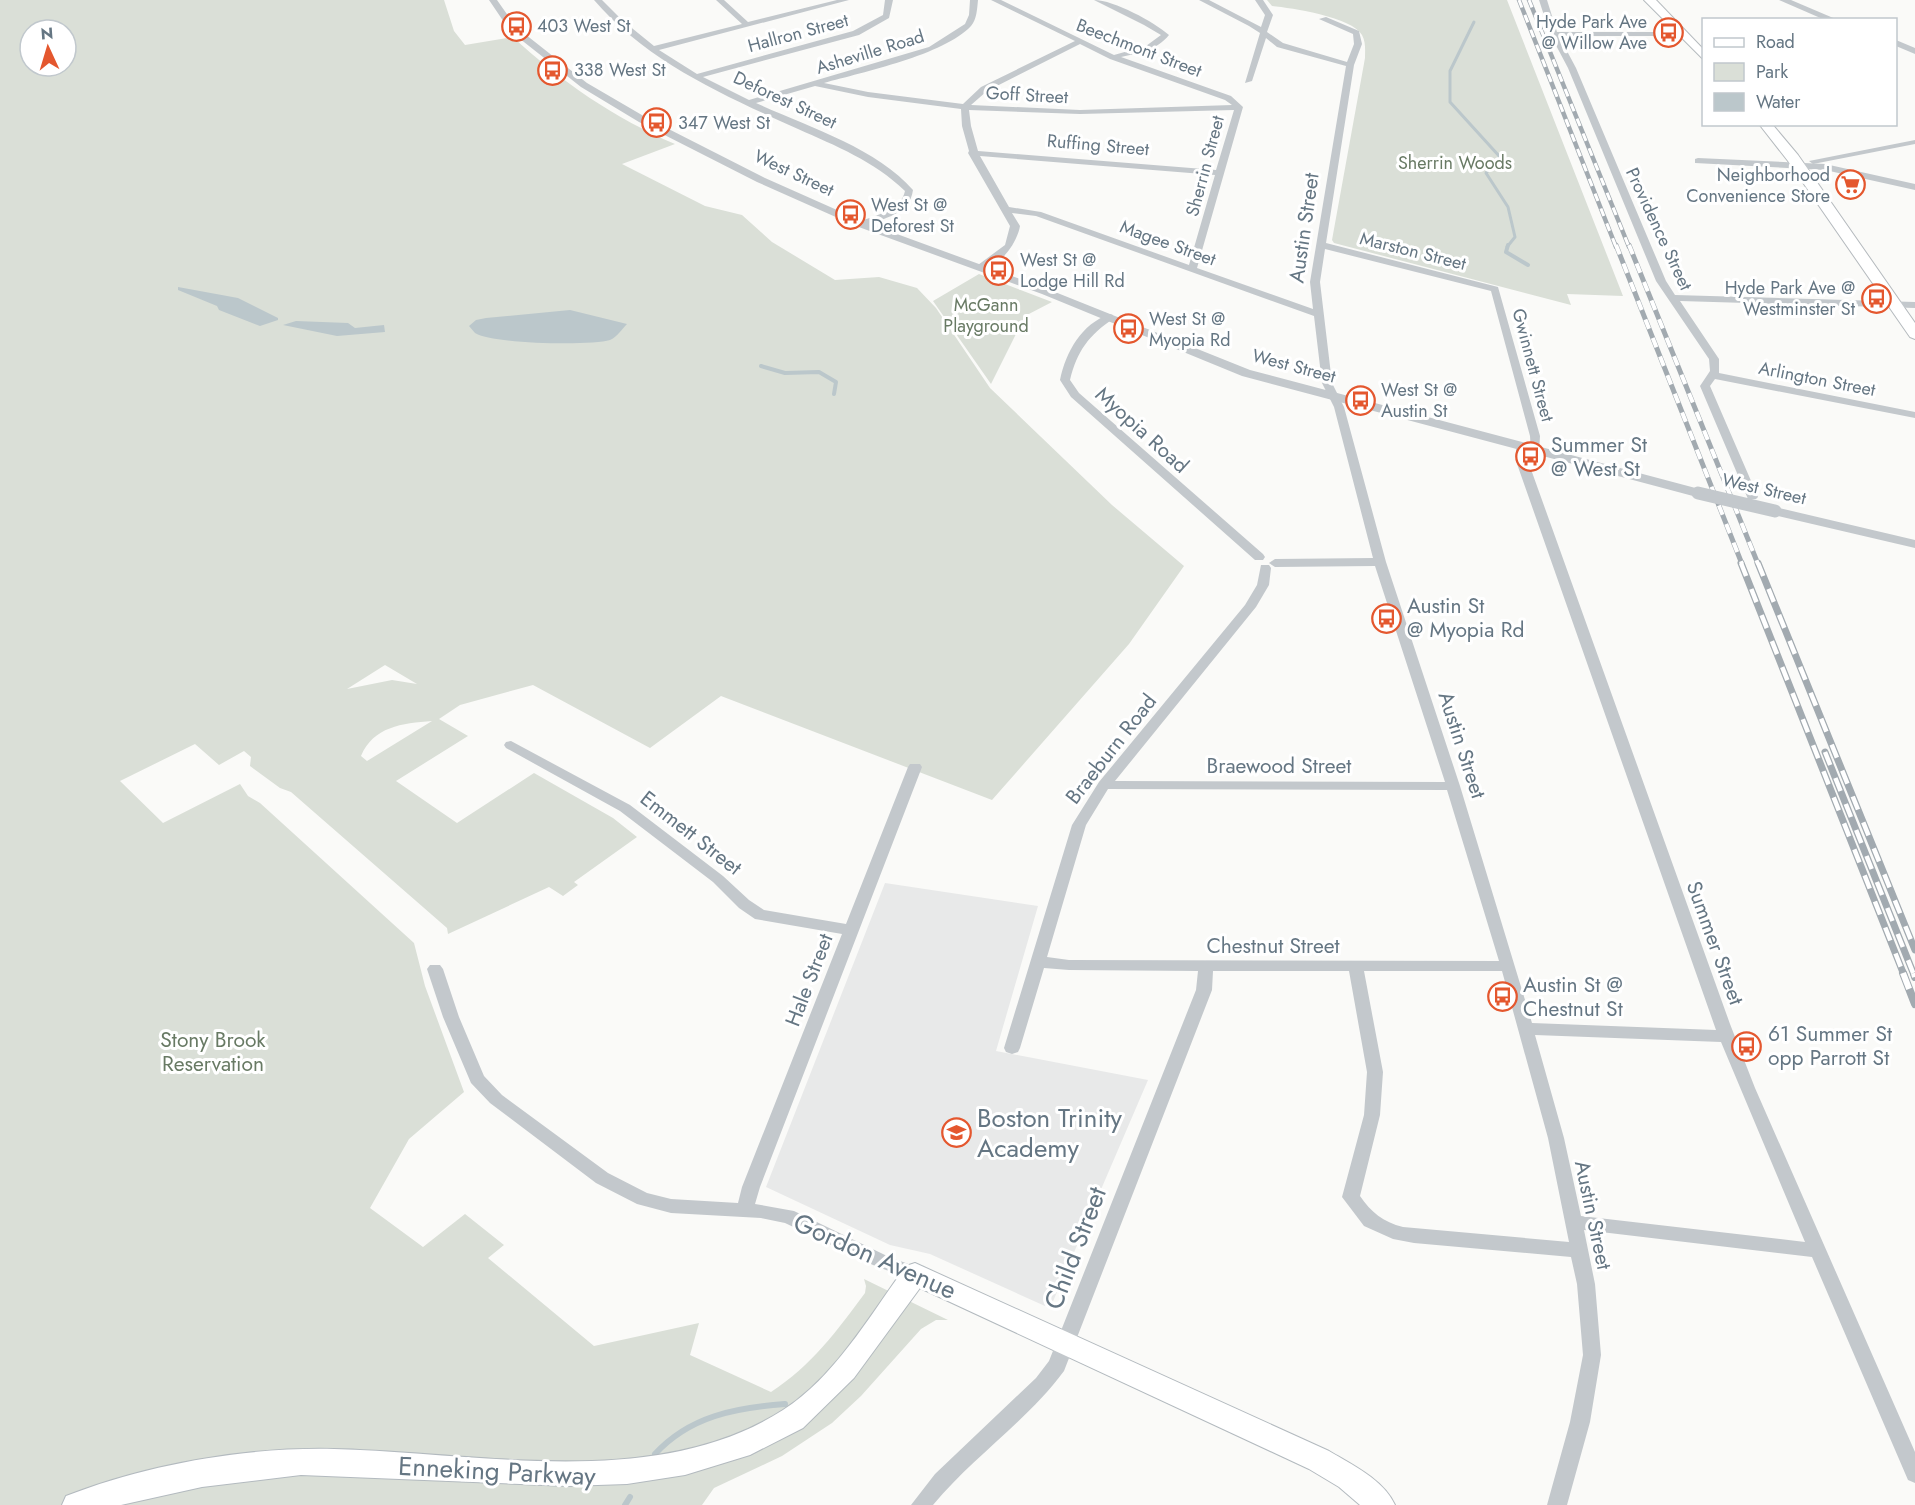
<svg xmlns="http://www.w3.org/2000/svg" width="1915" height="1505" viewBox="0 0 1915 1505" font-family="Jost,sans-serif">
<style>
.built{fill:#e8e9e9}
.green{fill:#dadfd7;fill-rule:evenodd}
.water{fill:#bbc7cb}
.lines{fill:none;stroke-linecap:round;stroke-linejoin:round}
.stream-far2{stroke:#bbc7cb;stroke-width:3}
.stream-far1{stroke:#bbc7cb;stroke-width:4}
.stream{stroke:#bbc7cb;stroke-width:6}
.secondary-casing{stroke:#b3babf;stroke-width:2}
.primary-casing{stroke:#b5babe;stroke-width:2}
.minor{fill:#c3c8cc;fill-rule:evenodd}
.tertiary{fill:#c3c8cc;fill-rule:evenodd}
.secondary{fill:#fff;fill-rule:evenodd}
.primary{fill:#fff;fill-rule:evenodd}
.rail-far3-casing{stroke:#a2aab0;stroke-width:4.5}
.rail-far2-casing{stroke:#a2aab0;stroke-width:5}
.rail-far1-casing{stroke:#a2aab0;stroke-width:7}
.rail-casing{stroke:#a2aab0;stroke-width:8}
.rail-far3{stroke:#fff;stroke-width:3;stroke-dasharray:8;stroke-linecap:butt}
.rail-far2{stroke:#fff;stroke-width:4;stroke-dasharray:10;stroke-linecap:butt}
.rail-far1{stroke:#fff;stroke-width:4.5;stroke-dasharray:14;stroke-linecap:butt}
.rail{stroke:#fff;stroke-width:6;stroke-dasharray:17;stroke-linecap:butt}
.tertiary-bridge{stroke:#c3c8cc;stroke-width:13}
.labels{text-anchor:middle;stroke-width:6;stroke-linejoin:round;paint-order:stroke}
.far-poi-label{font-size:18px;fill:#657683;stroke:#fff;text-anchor:start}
.far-street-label{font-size:18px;fill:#657683;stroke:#fff}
.far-park-label{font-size:18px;fill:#687a64;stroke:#fff}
.street-label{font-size:21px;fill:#657683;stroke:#fff}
.poi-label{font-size:21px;fill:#657683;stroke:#fff;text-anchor:start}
.park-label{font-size:21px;fill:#687a64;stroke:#fff}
.near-poi-label{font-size:26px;fill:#657683;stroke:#fff;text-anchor:start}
.near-street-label{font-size:26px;fill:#657683;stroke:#fff}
</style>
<rect width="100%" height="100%" fill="#fafaf8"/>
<polygon class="built" points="885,883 1038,906 996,1051 1148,1080 1051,1306 1045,1306 930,1254 890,1245 766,1187"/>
<g class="green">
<path d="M0,0h444l10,31 11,14 48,-8c47,44 103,82 162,107l-53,20 83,42 37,9 30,27 63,38 44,-3 38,11 19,20 54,80 122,117 72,61 -55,78 -137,156 -271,-104 -71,52 -117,-63 -73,20 -21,14 29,17 -72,45 61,42 77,-50 79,45 24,19 -63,45 4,3 -15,11 -14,-9 -101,47 -1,-6 -156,-136 -11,-4 -30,-22 1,-9 -7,-6 -25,14 -24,-21 -75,37 43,42 77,-39 8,12 12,7 154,140 11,43 39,106 -55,47 -39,69 53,39 42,-33 39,31 -16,13 106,88 105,-23 -9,32 81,37c40,-26 66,-61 94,-99l1,-7 -2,-7 84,41h-12l-15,9 -60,67 -29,27 -50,33 -68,32 -12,17h-702zM30,30h36v36h-36zM385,665l32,19 -25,-4 -45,9zM432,721l-65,40 -6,-5c12,-29 41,-33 71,-35z"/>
<path d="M1267,0h240l116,296 -56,-2 4,11 -237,-62 -2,-3 33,-182c0,-7 1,-16 -3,-23 -10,-18 -70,-27 -90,-29z"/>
<polygon points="979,274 1052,302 1025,316 991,384 933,301"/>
</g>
<g class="water">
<polygon points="178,287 238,298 278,318 278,320 260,326 219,310 217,306 178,290"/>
<path d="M570,310l57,14c-5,5 -10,13 -17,16 -19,6 -118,4 -135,-7 -2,-2 -4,-5 -6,-7l7,-6 10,-2z"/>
<polygon points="296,321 348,323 355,328 384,325 385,332 337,336 283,325"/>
</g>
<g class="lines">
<polyline class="stream-far2" points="1474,22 1450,71 1450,102 1500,157 1486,173 1508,207 1515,237 1507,247"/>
<g class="stream-far1">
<polyline points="1508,245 1506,252 1528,265"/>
<polyline points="761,366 785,373 819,372 836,382 834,394"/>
</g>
<g class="stream">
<path d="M655,1454c35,-38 80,-46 130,-50"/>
<polyline points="625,1505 630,1497"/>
</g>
<defs>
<path id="secondary" d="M915,1263l414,188c22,13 55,29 66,54h-35l-21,-18 -30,-18 -389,-181 -66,90 -51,50 -53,27 -65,20 -58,9 -59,2 -267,-11 -99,12 -81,18h-59l4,-9c82,-32 180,-49 268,-47 142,3 322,43 449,-39 52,-33 87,-95 123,-144z"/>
<g id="primary">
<polygon points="1644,0 1656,0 1704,50 1704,60"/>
<polygon points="1759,124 1772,124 1798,155 1915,323 1915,339 1910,337 1788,161"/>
</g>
</defs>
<use href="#secondary" class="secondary-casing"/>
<use href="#primary" class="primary-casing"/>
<g class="minor">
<path d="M594,0h8l20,20 32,26 88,-22 -26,-24h8l24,22 89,-22h12l-190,50 38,24 156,-43 30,-16 2,-15h8l-4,18 -30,17 -156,42 46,23 180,-53 36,-23 4,-9 1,-15h8c-1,9 -1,19 -7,26 -27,29 -108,46 -147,57l44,9 95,12 18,-17 94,-46 -84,-41h10l113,55 32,-9 15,-11 -17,-10 -50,-25c20,0 60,22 75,35 -12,15 -30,18 -48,22l110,39 12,11 -46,161 116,41 -3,-27 36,-216 -69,-19 -11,-9 -14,43 -7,2 15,-50 -11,-7 -50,-26h10l52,27 4,-12 -10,-15h8l10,15 -6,17 16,11 64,19 7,-18 -1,-10 -34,-15 7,-2 33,14 3,13 -8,21 -28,178 172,44 42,149 -1,16h-8l-1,-16 -39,-145 -166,-42 -5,33 12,101 12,24 42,155 74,224 72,237 184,7 -200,-569v-14l5,-3 5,3 2,14 202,563 25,64 160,364v31l-7,-3 -96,-223 -228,-27 11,54 6,71 -11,67 -23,83h-20l23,-83 13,-67 -6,-71 -6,-27 -157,-14 -21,-4 -29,-13 -22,-29 22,-82 3,-43 -18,-101h-136l-1,19 -148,381c-37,50 -91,86 -131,134h-22l24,-31 101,-96 13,-17 147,-371 2,-19 -129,-1 -25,-2 -24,80 -2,4 -6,2 -6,-2 -2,-4 68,-223 27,-43 146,-177 12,-20 4,-20h8l2,3 -2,17 -13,22 -141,174 330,1 -70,-216 -100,1 -6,-4 6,-4 98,-1 -39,-151 -12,-24 -8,-67 -278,-100 -24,-3 8,13c-3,18 -23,45 -42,43v-4l27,-20 5,-19 -42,-73 1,-2 -7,-25 -1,-17 -93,-12 -53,-11 -59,17c50,23 121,45 157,87 -3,24 -30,29 -50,36h-6v-4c17,-6 44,-11 48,-31 -31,-30 -69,-45 -107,-62 -73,-33 -151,-67 -204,-129zM1080,44l30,15 115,41 7,5 -152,5 -109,-5 16,-14zM969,110l111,4 154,-4 -18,60 -238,-19 -7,-25zM980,156l235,19 -26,90 -148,-53 -32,-5zM1108,789l339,1 52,171 -430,-1 -22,-3 39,-132zM1364,971h138l46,167 21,104 -166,-15c-20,-5 -32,-15 -43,-31l20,-81 3,-43zM1535,1035l186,7 84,200 -224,-26 -17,-78z"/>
<polygon points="1539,0 1547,0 1557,32 1682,32 1686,34 1682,36 1559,36 1576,68 1666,281 1675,295 1915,302 1915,308 1680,301 1719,359 1719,373 1915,412 1915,418 1715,379 1710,386 1758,497 1756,499 1748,499 1700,386 1710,371 1709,359 1656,281 1568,68 1550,34"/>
<polygon points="1915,140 1915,144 1813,164 1809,161"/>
<polygon points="1698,158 1825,164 1915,184 1915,190 1825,170 1695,163 1695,159"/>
<path d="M1110,314l3,1v4c-24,16 -36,32 -43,61l9,13 184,161 2,3 -2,3h-8l-184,-163 -11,-17c6,-28 21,-56 50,-66z"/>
<polygon points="511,741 630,805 723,876 749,900 764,910 846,924 908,767 910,764 920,764 922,767 760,1187 755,1204 794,1211 885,1255 921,1269 924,1274 921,1279 915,1281 873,1265 785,1223 761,1218 671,1213 637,1204 596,1183 490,1103 471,1083 443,1017 427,969 430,965 440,965 443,969 459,1017 484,1076 502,1095 608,1173 647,1193 671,1199 738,1203 742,1187 842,934 755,919 739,908 713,882 620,811 506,748 504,745 506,742"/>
</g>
<g class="tertiary">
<polygon points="489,0 497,0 516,27 587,83 647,118 765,178 864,222 1050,290 1250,370 1703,490 1705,493 1703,496 1693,496 1242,376 1042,294 856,226 757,182 639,122 581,87 510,31"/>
<polygon points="1779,0 1791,0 1838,20 1825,20"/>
<polygon points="1896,40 1915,48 1915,54 1896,46"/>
<polygon points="1775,507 1915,540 1915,548 1770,514 1768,511"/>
</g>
<use href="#secondary" class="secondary"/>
<use href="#primary" class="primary"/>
<defs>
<g id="rail-far3">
<polyline points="1519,0 1616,247"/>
<polyline points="1529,0 1629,247"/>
</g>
<g id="rail-far2">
<polyline points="1616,245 1742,564"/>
<polyline points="1629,245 1758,564"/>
</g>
<g id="rail-far1">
<polyline points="1741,563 1904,975"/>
<polyline points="1758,563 1915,950"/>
<polyline points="1825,752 1914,975"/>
</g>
<g id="rail">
<polyline points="1903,973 1915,1004"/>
<polyline points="1914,973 1915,977"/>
</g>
</defs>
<use href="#rail-far3" class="rail-far3-casing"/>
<use href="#rail-far2" class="rail-far2-casing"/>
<use href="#rail-far1" class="rail-far1-casing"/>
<use href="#rail" class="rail-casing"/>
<use href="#rail-far3" class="rail-far3"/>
<use href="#rail-far2" class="rail-far2"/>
<use href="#rail-far1" class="rail-far1"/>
<use href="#rail" class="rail"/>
<polyline class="tertiary-bridge" points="1698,493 1775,511"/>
</g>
<defs>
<symbol id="bus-ring" viewBox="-11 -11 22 22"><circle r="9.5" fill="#fff" stroke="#e4572e" stroke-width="1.5"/><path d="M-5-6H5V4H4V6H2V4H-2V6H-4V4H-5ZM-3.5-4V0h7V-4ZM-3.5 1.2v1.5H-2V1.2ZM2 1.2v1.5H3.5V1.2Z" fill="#e4572e"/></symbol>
<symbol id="supermarket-ring" viewBox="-11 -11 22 22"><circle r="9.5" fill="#fff" stroke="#e4572e" stroke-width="1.5"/><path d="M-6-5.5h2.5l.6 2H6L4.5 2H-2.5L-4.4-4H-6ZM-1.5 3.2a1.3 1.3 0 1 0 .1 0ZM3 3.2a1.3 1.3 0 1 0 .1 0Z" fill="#e4572e"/></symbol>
<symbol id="school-ring" viewBox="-11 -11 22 22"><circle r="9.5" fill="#fff" stroke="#e4572e" stroke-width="1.5"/><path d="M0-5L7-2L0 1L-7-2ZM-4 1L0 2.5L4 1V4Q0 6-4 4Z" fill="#e4572e"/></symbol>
</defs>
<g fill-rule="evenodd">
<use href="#bus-ring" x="500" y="10" width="33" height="33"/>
<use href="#bus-ring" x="1652" y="16" width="33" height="33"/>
<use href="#bus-ring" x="536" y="54" width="33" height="33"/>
<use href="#bus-ring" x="640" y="106" width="33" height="33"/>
<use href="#supermarket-ring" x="1834" y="168" width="33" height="33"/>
<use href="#bus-ring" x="834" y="198" width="33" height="33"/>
<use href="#bus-ring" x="982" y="254" width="33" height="33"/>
<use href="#bus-ring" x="1860" y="282" width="33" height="33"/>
<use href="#bus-ring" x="1112" y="312" width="33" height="33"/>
<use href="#bus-ring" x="1344" y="384" width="33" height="33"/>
<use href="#bus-ring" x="1514" y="440" width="33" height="33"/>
<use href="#bus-ring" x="1370" y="602" width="33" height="33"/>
<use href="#bus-ring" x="1486" y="980" width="33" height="33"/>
<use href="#bus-ring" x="1730" y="1030" width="33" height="33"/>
<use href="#school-ring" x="940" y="1116" width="33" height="33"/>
</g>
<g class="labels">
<g class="far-poi-label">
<text x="1647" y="28" text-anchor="end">Hyde Park Ave<tspan x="1647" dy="21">@ Willow Ave</tspan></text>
<text x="537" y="32">403 West St</text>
<text x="574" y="76">338 West St</text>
<text x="678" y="129">347 West St</text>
<text x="1830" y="181" text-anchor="end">Neighborhood<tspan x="1830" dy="21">Convenience Store</tspan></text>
<text x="871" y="211">West St @<tspan x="871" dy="21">Deforest St</tspan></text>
<text x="1020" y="266">West St @<tspan x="1020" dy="21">Lodge Hill Rd</tspan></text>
<text x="1855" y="294" text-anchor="end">Hyde Park Ave @<tspan x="1855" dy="21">Westminster St</tspan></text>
<text x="1149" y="325">West St @<tspan x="1149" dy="21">Myopia Rd</tspan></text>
<text x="1381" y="396">West St @<tspan x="1381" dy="21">Austin St</tspan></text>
</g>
<g class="far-street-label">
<text transform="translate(798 33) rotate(-15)" y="6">Hallron Street</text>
<text transform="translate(1139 48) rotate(21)" y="6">Beechmont Street</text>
<text transform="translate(870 52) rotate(-17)" y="6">Asheville Road</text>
<text transform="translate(1027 95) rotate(3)" y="6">Goff Street</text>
<text transform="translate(785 100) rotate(25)" y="6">Deforest Street</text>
<text transform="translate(1098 145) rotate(5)" y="6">Ruffing Street</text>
<text transform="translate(1205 166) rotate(-75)" y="6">Sherrin Street</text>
<text transform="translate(794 173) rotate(25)" y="6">West Street</text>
<text transform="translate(1659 229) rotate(65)" y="6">Providence Street</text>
<text transform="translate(1168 243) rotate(20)" y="6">Magee Street</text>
<text transform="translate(1413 251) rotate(14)" y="6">Marston Street</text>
<text transform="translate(1533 365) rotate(75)" y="6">Gwinnett Street</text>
<text transform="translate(1294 366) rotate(15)" y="6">West Street</text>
<text transform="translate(1817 379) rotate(11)" y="6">Arlington Street</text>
<text transform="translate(1764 489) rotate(13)" y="6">West Street</text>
</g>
<g class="far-park-label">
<text x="1455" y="169">Sherrin Woods</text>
<text x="986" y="311">McGann<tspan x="986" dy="21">Playground</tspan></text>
</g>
<g class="street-label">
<text transform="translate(1304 228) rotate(-82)" y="7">Austin Street</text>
<text transform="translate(1142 430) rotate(42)" y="7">Myopia Road</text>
<text transform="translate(1462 745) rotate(72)" y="7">Austin Street</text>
<text transform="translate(1111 749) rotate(-52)" y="7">Braeburn Road</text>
<text x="1279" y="773">Braewood Street</text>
<text transform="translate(691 833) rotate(38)" y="7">Emmett Street</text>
<text transform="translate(1715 943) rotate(70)" y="7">Summer Street</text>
<text x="1273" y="953">Chestnut Street</text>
<text transform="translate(809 980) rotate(-69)" y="7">Hale Street</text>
<text transform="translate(1593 1215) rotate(78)" y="7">Austin Street</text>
</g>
<g class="poi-label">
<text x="1551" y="452">Summer St<tspan x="1551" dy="24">@ West St</tspan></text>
<text x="1407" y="613">Austin St<tspan x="1407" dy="24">@ Myopia Rd</tspan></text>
<text x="1523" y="992">Austin St @<tspan x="1523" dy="24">Chestnut St</tspan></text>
<text x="1768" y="1041">61 Summer St<tspan x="1768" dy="24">opp Parrott St</tspan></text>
</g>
<g class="park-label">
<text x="213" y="1047">Stony Brook<tspan x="213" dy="24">Reservation</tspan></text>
</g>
<g class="near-poi-label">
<text x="977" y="1127">Boston Trinity<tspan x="977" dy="30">Academy</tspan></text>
</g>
<g class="near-street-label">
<text transform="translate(1075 1248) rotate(-69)" y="9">Child Street</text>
<text transform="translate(875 1256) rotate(24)" y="9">Gordon Avenue</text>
<text transform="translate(497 1471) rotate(3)" y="9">Enneking Parkway</text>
</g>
</g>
<rect x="1702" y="18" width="195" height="108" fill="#ffffff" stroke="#c1c8cd" stroke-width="1.5"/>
<rect x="1714" y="38" width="30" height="9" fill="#ffffff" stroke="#c1c8cd" stroke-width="1.5"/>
<text x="1756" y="48" font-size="18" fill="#657683">Road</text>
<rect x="1714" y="63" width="30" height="18" fill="#dadfd7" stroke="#c1c8cd" stroke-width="1.5"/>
<text x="1756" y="78" font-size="18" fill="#657683">Park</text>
<rect x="1714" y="93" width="30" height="18" fill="#bbc7cb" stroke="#c1c8cd" stroke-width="1.5"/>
<text x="1756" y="108" font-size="18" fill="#657683">Water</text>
<g transform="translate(48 48) rotate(356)"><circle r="28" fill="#ffffff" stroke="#c1c8cd" stroke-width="1.5"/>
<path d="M0-4.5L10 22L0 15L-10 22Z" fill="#e4572e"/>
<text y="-9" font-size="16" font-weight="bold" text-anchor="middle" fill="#657683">N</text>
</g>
</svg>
